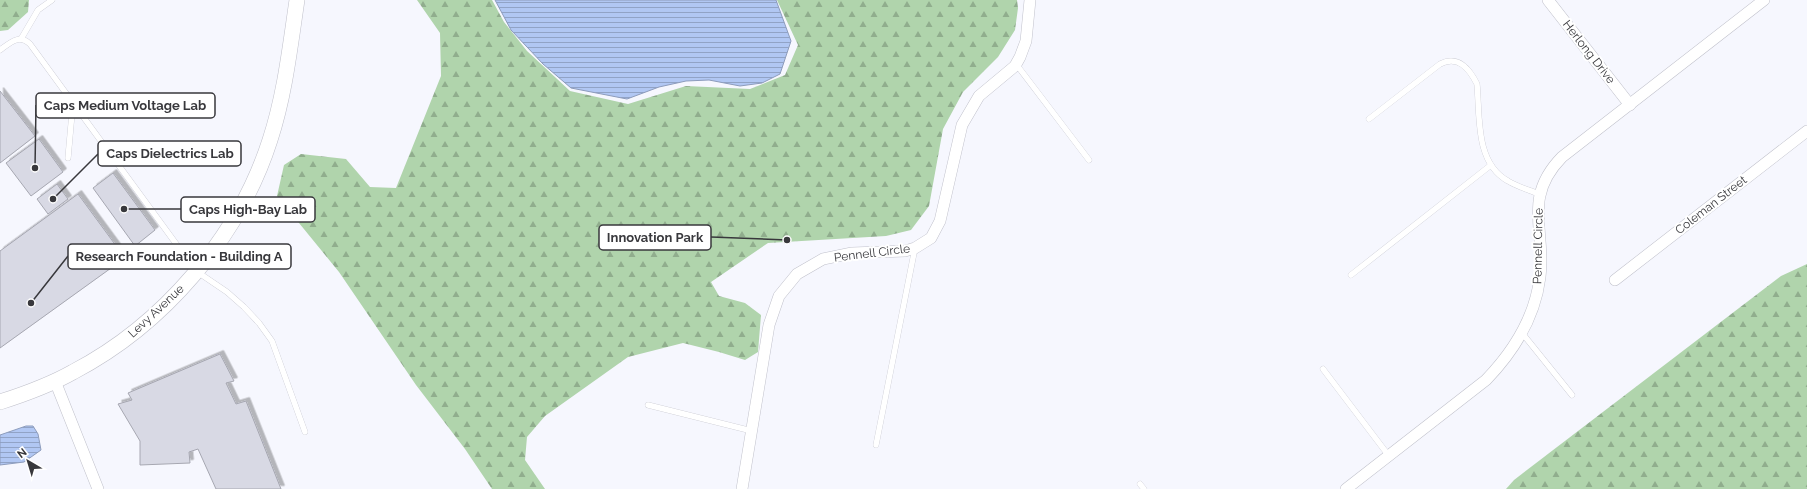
<svg xmlns="http://www.w3.org/2000/svg" width="1807" height="489" viewBox="0 0 1807 489" font-family="Raleway,sans-serif">
<style>
.forest{fill:url(#forest-firs)}
.water{fill:url(#water-rules);stroke:#8d9cbc}
.building{fill:#d8d9e4;stroke:#a6a7b1;filter:url(#shadow)}
.lines{fill:none;stroke-linecap:round;stroke-linejoin:round}
.lane-casing{stroke:#c0c1cb;stroke-width:6}
.street-casing{stroke:#c0c1cb;stroke-width:12}
.secondary-casing{stroke:#c0c1cb;stroke-width:16}
.lane{stroke:#fff;stroke-width:5.5}
.street{stroke:#fff;stroke-width:11}
.secondary{stroke:#fff;stroke-width:15}
.labels{text-anchor:middle;stroke-width:4;stroke-linejoin:round;paint-order:stroke}
.street-label{font-size:12px;fill:#38383c;stroke:#fff}
.leader{fill:none;stroke:#38383c;stroke-width:1.5}
.callout-dot{fill:#38383c;stroke:#fff;stroke-width:1.5}
.callout{fill:#fff;stroke:#38383c;stroke-width:1.5}
.callout-label{font-size:13px;text-anchor:middle;font-weight:bold;fill:#38383c}
</style>
<defs>
<pattern id="forest-firs" width="22" height="20" patternUnits="userSpaceOnUse"><rect width="22" height="20" fill="#b0d4ac"/><path d="M5 1l3.5 6h-7zM16 11l3.5 6h-7z" fill="#90ad8d"/></pattern>
<pattern id="water-rules" width="6" height="5" patternUnits="userSpaceOnUse"><rect width="6" height="5" fill="#b1c7f3"/><path d="M0 2.5h6" fill="none" stroke="#91a3c6"/></pattern>
<filter id="shadow"><feDropShadow dx="3.5" dy="-3.5" stdDeviation="0" flood-color="#0004"/></filter>
</defs>
<rect width="100%" height="100%" fill="#f6f7fe"/>
<g class="forest">
<polygon points="0,0 29,0 28,12 8,30 0,31"/>
<polygon points="417,0 492,0 504,22 527,51 570,91 628,104 686,86 750,89 785,75 798,45 777,0 1017,0 1018,8 1015,30 998,57 963,92 943,129 929,206 911,230 886,236 768,243 711,282 719,296 745,303 761,315 758,352 745,360 719,352 683,343 628,357 545,416 527,437 525,460 545,489 492,489 465,449 416,385 339,272 277,196 284,165 301,154 346,159 370,187 396,188 441,76 440,33"/>
<polygon points="1807,264 1807,489 1506,489 1514,480 1781,276"/>
</g>
<g class="water">
<polygon points="495,0 776,0 791,41 780,74 762,83 740,86 709,80 686,81 659,87 627,99 571,88 543,64 511,30"/>
<polygon points="26,426 33,426 38,434 41,450 24,462 0,465 0,435"/>
</g>
<g class="building">
<polygon points="0,91 35,136 0,163"/>
<polygon points="39,139 63,172 31,196 6,163"/>
<polygon points="113,173 155,230 135,246 93,188"/>
<polygon points="57,184 68,199 48,214 37,199"/>
<polygon points="78,194 125,258 0,348 0,251"/>
<polygon points="220,354 234,381 226,383 236,404 246,401 281,489 216,489 198,449 189,452 190,463 140,465 140,441 118,404 132,400 128,393"/>
</g>
<g class="lines">
<defs>
<g id="lane">
<polyline points="21,39 38,10 52,0"/>
<path d="M0,50c11,-8 19,-16 30,-6l166,227 31,21 17,15 15,16 13,18 33,91"/>
<polyline points="1016,64 1089,160"/>
<path d="M1369,119l71,-55c18,-9 29,4 37,20 3,32 -2,79 31,97 10,6 21,9 31,13"/>
<polyline points="68,158 73,102"/>
<polyline points="1351,275 1491,165"/>
<polyline points="1522,333 1572,395"/>
<polyline points="1323,369 1389,456"/>
<polyline points="648,405 752,431"/>
<polyline points="876,445 915,248"/>
<polyline points="1140,484 1144,489"/>
</g>
<g id="street">
<polyline points="1548,0 1630,105"/>
<polyline points="1615,280 1807,131"/>
<polyline points="55,381 98,489"/>
<polyline points="742,489 769,325 779,296 797,274 823,259 852,253 905,251 915,248 931,238 940,221 962,125 979,96 1015,66 1020,57 1026,41 1030,0"/>
<path d="M1346,489l140,-109c28,-29 49,-62 54,-103 6,-47 -18,-79 22,-120l202,-157"/>
</g>
<path id="secondary" d="M0,402c25,-8 50,-17 73,-30 90,-47 166,-135 197,-232 15,-46 20,-93 27,-140"/>
</defs>
<use href="#lane" class="lane-casing"/>
<use href="#street" class="street-casing"/>
<use href="#secondary" class="secondary-casing"/>
<use href="#lane" class="lane"/>
<use href="#street" class="street"/>
<use href="#secondary" class="secondary"/>
</g>
<g class="labels">
<g class="street-label">
<text transform="translate(1589 52) rotate(52)" y="4">Herlong Drive</text>
<text transform="translate(1711 205) rotate(-38)" y="4">Coleman Street</text>
<text transform="translate(1538 246) rotate(-89)" y="4">Pennell Circle</text>
<text transform="translate(872 253) rotate(-7)" y="4">Pennell Circle</text>
<text transform="translate(156 311) rotate(-43)" y="4">Levy Avenue</text>
</g>
</g>
<path class="leader" d="M35 168L36 105M53 199L98 154M124 209L181 209M787 240L711 237M31 303L68 256"/>
<g class="callout-dot">
<circle cx="35" cy="168" r="4"/>
<circle cx="53" cy="199" r="4"/>
<circle cx="124" cy="209" r="4"/>
<circle cx="787" cy="240" r="4"/>
<circle cx="31" cy="303" r="4"/>
</g>
<g class="callout">
<rect x="36" y="93" width="179" height="25" rx="4"/>
<rect x="98" y="141" width="143" height="25" rx="4"/>
<rect x="181" y="197" width="134" height="25" rx="4"/>
<rect x="599" y="225" width="112" height="25" rx="4"/>
<rect x="68" y="244" width="223" height="25" rx="4"/>
</g>
<g class="callout-label">
<text x="125" y="110">Caps Medium Voltage Lab</text>
<text x="170" y="158">Caps Dielectrics Lab</text>
<text x="248" y="214">Caps High-Bay Lab</text>
<text x="655" y="242">Innovation Park</text>
<text x="179" y="261">Research Foundation - Building A</text>
</g>
<g transform="translate(28 461) rotate(322)" stroke="#ffffff" stroke-width="3" paint-order="stroke">
<path d="M0-3L7 15L0 10L-7 15Z" fill="#38383c"/>
<text y="-6" font-size="11" font-weight="bold" text-anchor="middle" fill="#38383c">N</text>
</g>
</svg>
